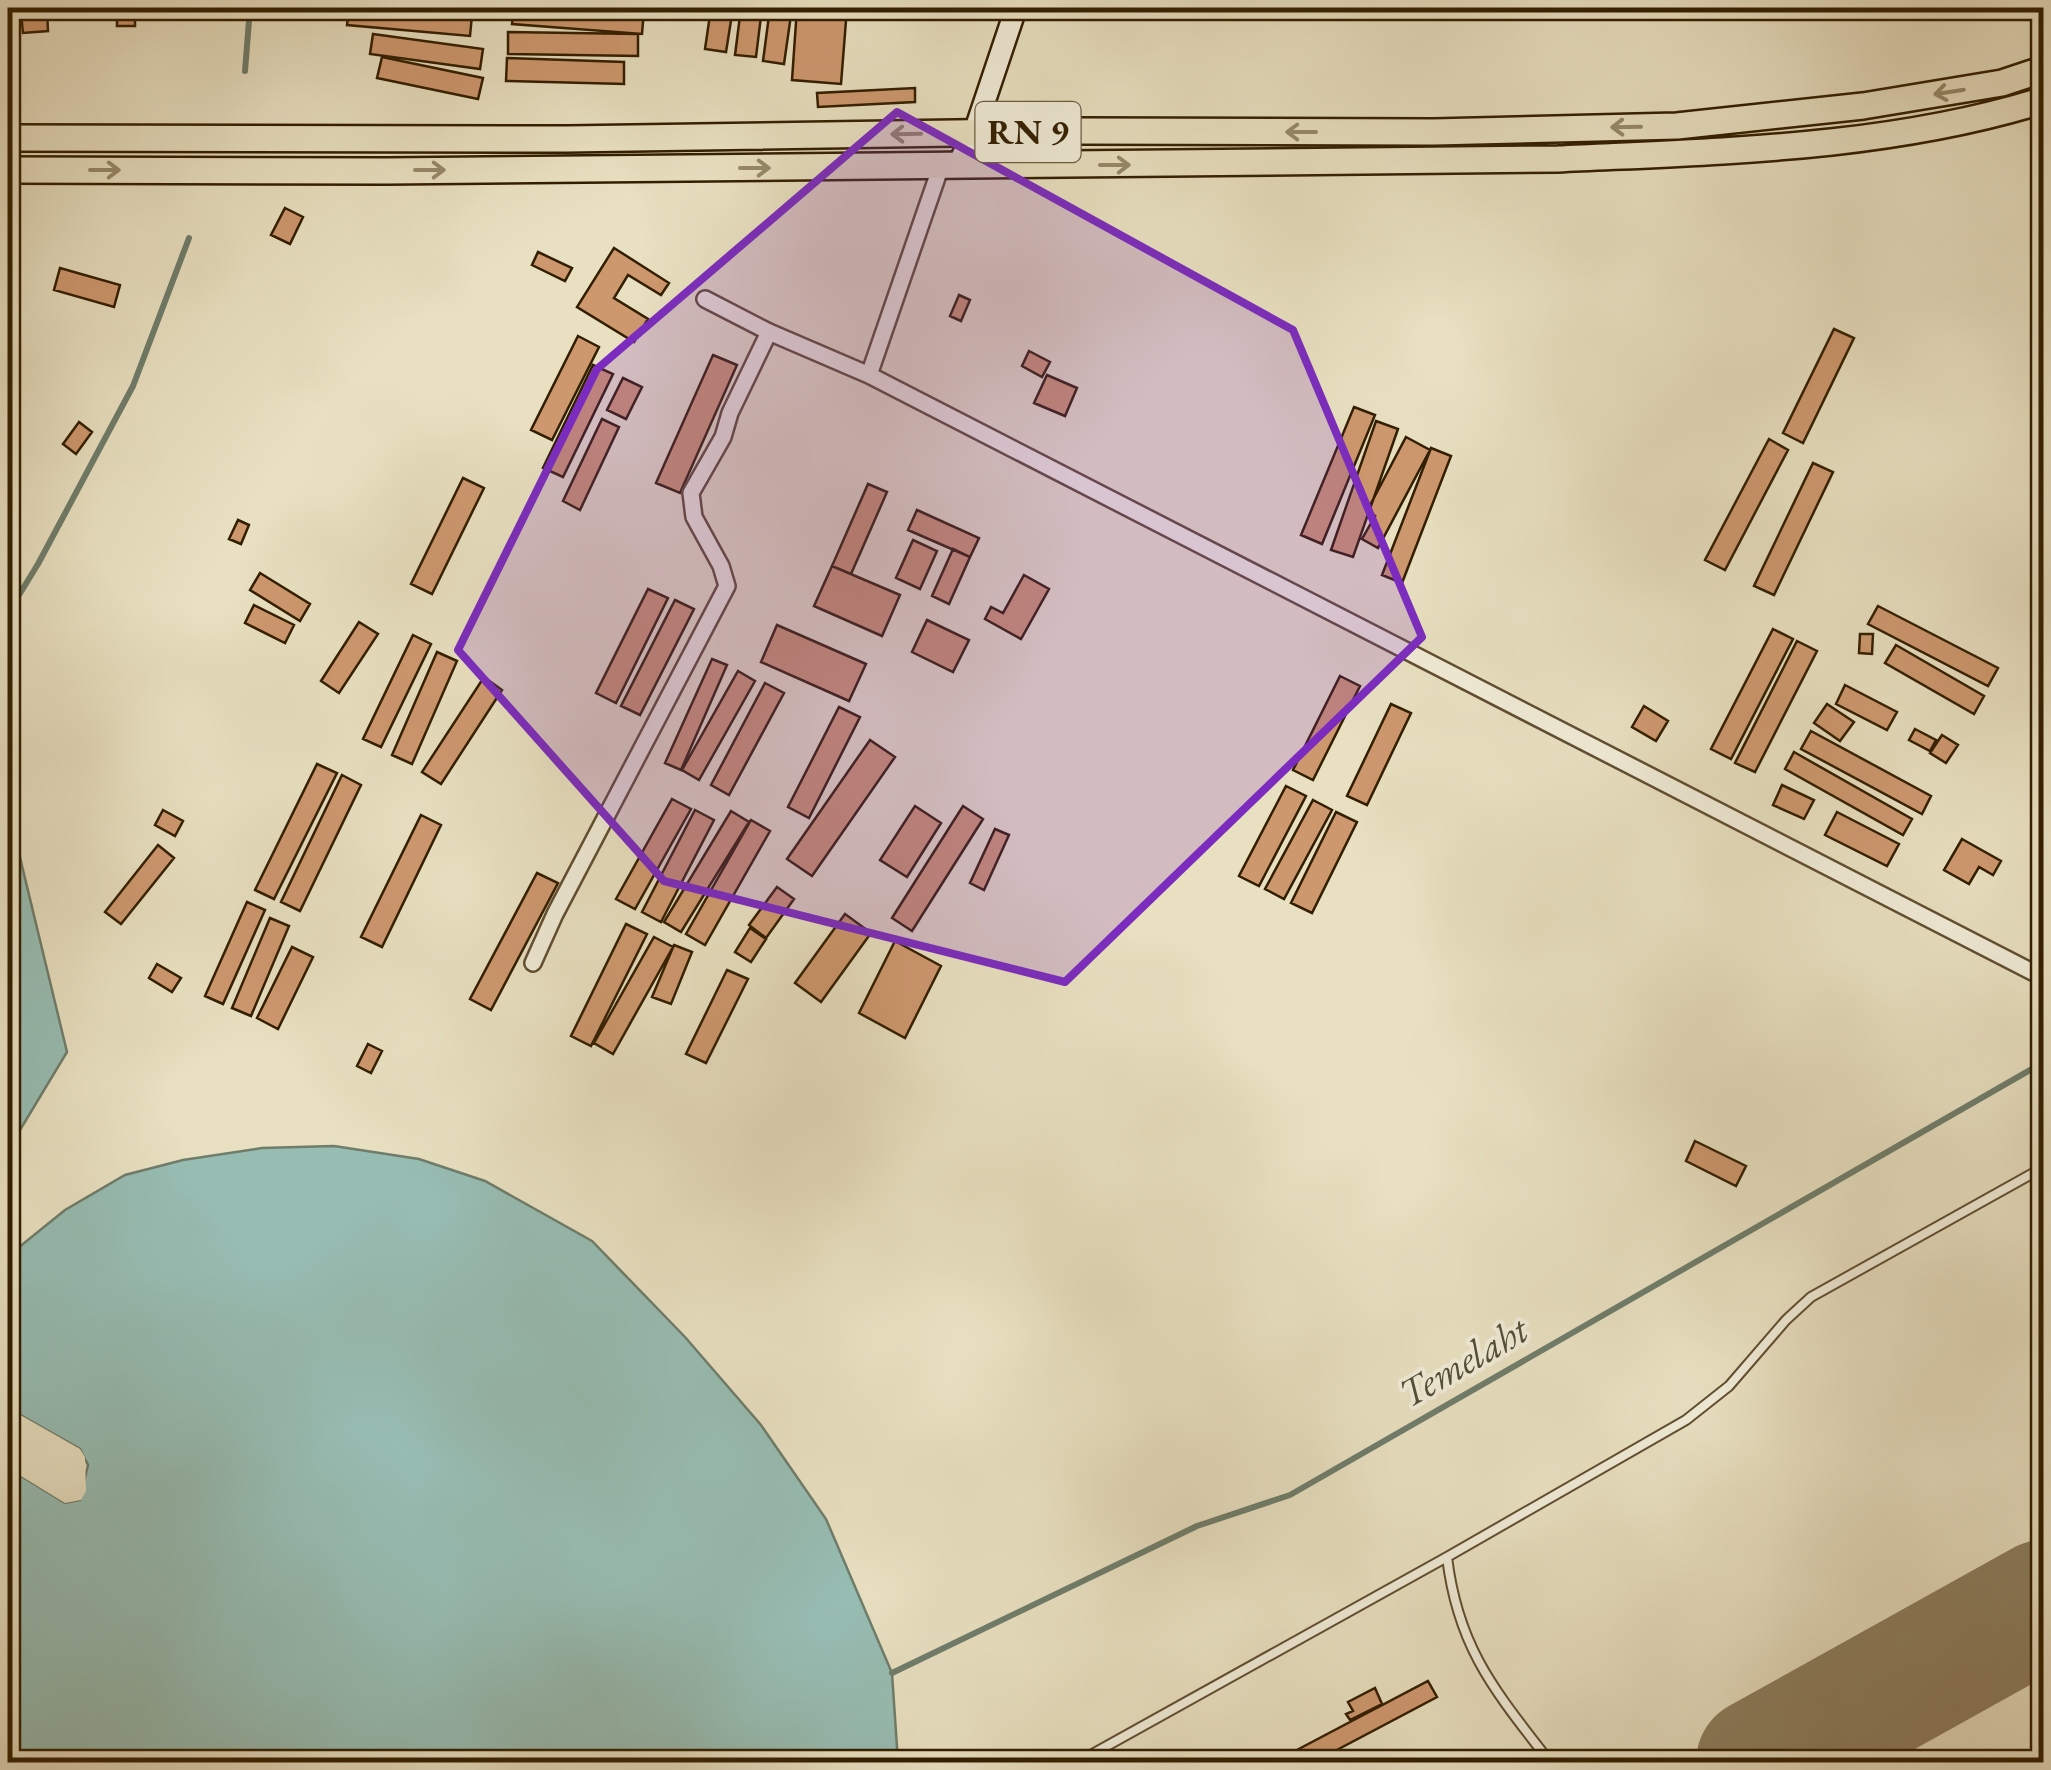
<svg xmlns="http://www.w3.org/2000/svg" width="2051" height="1770" viewBox="0 0 2051 1770" font-family="'EB Garamond',serif">
	<style>
		.water { fill: #97bdb3; stroke: #6f7d6b; stroke-width: 2.5 }
		.pier { fill: #e8e0c1 }
		.lines { fill: none; stroke-linecap: round; stroke-linejoin: round }
		.stream { stroke: #6f7d6b; stroke-width: 6 }
		.runway { stroke: #8d7f60; stroke-width: 128 }
		.building { fill: #ce986f; stroke: #321e00; stroke-width: 2.5 }
		.service-casing { stroke: #604e30; stroke-width: 12 }
		.minor-casing { stroke: #604e30; stroke-width: 20 }
		.secondary-casing { stroke: #321e00; stroke-width: 25 }
		.trunk-casing { stroke: #321e00; stroke-width: 30 }
		.service { stroke: #f0ebd7; stroke-width: 8 }
		.minor { stroke: #f0ebd7; stroke-width: 15 }
		.secondary { stroke: #f0ebd7; stroke-width: 20 }
		.trunk { stroke: #e8e0c1; stroke-width: 25 }
		.oneway { stroke: #96896a }
		.marked { fill: #7b2cbf; fill-opacity: 0.2; stroke: #7b2cbf; stroke-width: 8; stroke-linejoin: round }
		.labels { text-anchor: middle; stroke-width: 8; stroke-linejoin: round; paint-order: stroke }
		.shield { fill: #f0ebd7; stroke: #6b5c40; stroke-width: 2.5 }
		.shield-label { font-size: 35px; font-weight: bold; fill: #321e00 }
		.water-label { font-size: 40px; font-style: italic; fill: #504e36; stroke: #f0ebd7 }
	</style>
	<rect width="100%" height="100%" fill="#e8e0c1"/>
	<filter id="stains"><feTurbulence type="fractalNoise" baseFrequency=".002" numOctaves="4"/><feColorMatrix values="0 0 0 0 .2 0 0 0 0 .09 0 0 0 0 .02 0 0 0 .5 -.17"/></filter>
	<radialGradient id="worn" r=".72"><stop offset=".6" stop-color="#630" stop-opacity="0"/><stop offset="1" stop-color="#630" stop-opacity=".3"/></radialGradient>
	<path class="water" d="M8,825L16,841L67,1052L8,1150Z
		M334,1146L419,1159L485,1181L592,1241L685,1337L761,1425L826,1519L892,1673L898,1762H8V1468L65,1503L80,1500L88,1465L80,1449L8,1408V1256L65,1210L125,1175L183,1160L262,1148Z"/>
	<path class="pier" d="M8,1408L80,1449L85,1457L86,1491L81,1500L65,1503L8,1468V1463L66,1498L77,1496L81,1489L83,1466L76,1453L8,1413Z"/>
	<g class="lines">
		<path class="stream" d="M245,71L250,8
			M8,613L38,564L133,386L189,238
			M892,1673L1197,1526L1290,1495L2044,1062"/>
		<path class="runway" d="M1760,1762L2044,1604"/>
	</g>
	<path class="building" d="M349,8H392L472,15L470,36L347,25Z
		M514,8L644,10L642,34L512,24Z
		M711,8H733L726,52L705,49Z
		M741,8H762L756,57L735,55Z
		M770,8H792L784,64L763,61Z
		M797,8H847L841,84L792,80Z
		M47,11L48,31L23,33L21,13Z
		M117,12H135V26H117Z
		M508,32L638,34V56L508,54Z
		M373,34L483,49L480,69L370,54Z
		M382,57L483,78L478,99L377,78Z
		M507,58L624,62V84L506,81Z
		M915,88V102L818,107L817,93Z
		M285,208L303,217L290,244L271,235Z
		M614,248L669,283L661,295L628,275L614,298L648,319L634,342L577,307Z
		M538,252L572,268L565,281L532,265Z
		M60,268L120,285L114,307L54,290Z
		M959,295L970,300L961,321L950,316Z
		M1834,329L1854,338L1803,443L1783,433Z
		M578,336L599,347L552,440L531,430Z
		M1029,351L1050,362L1042,377L1022,366Z
		M713,355L737,365L680,493L656,483Z
		M593,365L613,374L563,477L543,468Z
		M1047,375L1077,388L1065,416L1034,403Z
		M623,378L642,387L626,419L607,410Z
		M1354,407L1375,415L1322,544L1301,535Z
		M602,419L619,427L580,510L563,501Z
		M1376,421L1398,429L1353,557L1331,550Z
		M79,422L92,432L76,454L63,444Z
		M1406,437L1430,450L1378,548L1362,539L1375,516L1367,511Z
		M1769,439L1788,450L1725,570L1705,560Z
		M1431,448L1451,456L1402,583L1382,575Z
		M1813,463L1833,472L1774,595L1754,586Z
		M463,478L484,488L432,594L411,584Z
		M868,484L887,492L851,574L832,566Z
		M917,510L979,538L970,557L908,530Z
		M238,520L249,525L241,544L229,539Z
		M913,540L937,551L920,589L896,578Z
		M953,549L970,557L949,604L932,596Z
		M832,566L900,595L882,636L814,606Z
		M260,573L310,604L300,621L250,590Z
		M1024,575L1049,589L1021,639L985,619L991,607L1003,613Z
		M648,589L668,598L616,703L596,693Z
		M675,600L694,609L640,715L621,706Z
		M254,605L294,625L285,643L245,623Z
		M1878,606L1998,668L1988,686L1868,624Z
		M927,620L969,640L953,672L912,652Z
		M359,622L378,634L339,693L321,681Z
		M777,625L866,664L849,701L761,662Z
		M1773,629L1793,639L1731,759L1711,749Z
		M1860,634H1873L1872,654L1859,653Z
		M413,635L431,644L381,747L363,739Z
		M1797,641L1817,651L1755,772L1735,763Z
		M1896,645L1984,696L1974,714L1885,663Z
		M437,652L457,661L412,764L392,755Z
		M712,659L727,665L681,770L665,763Z
		M738,671L755,681L699,780L682,770Z
		M1340,676L1360,686L1313,780L1293,770Z
		M484,677L502,690L441,784L422,772Z
		M765,683L784,693L729,795L711,785Z
		M1845,685L1897,712L1887,730L1836,704Z
		M1391,704L1411,713L1367,805L1347,796Z
		M1827,704L1854,722L1840,741L1814,723Z
		M1644,706L1668,721L1656,741L1632,727Z
		M839,707L860,717L809,818L788,807Z
		M1915,729L1936,740L1930,751L1909,740Z
		M1811,731L1931,796L1922,814L1801,749Z
		M1942,735L1958,745L1946,763L1930,753Z
		M870,740L895,757L812,876L787,859Z
		M1794,752L1912,819L1903,835L1785,769Z
		M317,764L337,773L274,899L255,890Z
		M342,775L361,785L300,911L281,902Z
		M1782,785L1814,800L1804,819L1773,805Z
		M1286,786L1306,796L1259,886L1239,876Z
		M672,799L691,809L635,909L616,899Z
		M1313,800L1332,810L1284,899L1265,889Z
		M915,806L941,823L907,877L880,860Z
		M963,806L983,819L912,931L892,918Z
		M163,810L183,821L175,836L155,825Z
		M695,810L714,820L661,922L642,912Z
		M731,811L749,822L681,932L664,922Z
		M1336,812L1357,822L1312,913L1291,903Z
		M1837,812L1899,844L1887,866L1825,835Z
		M421,815L441,825L382,947L361,937Z
		M751,820L770,831L705,945L686,934Z
		M995,829L1009,835L984,890L970,883Z
		M1962,839L2001,861L1993,875L1979,867L1969,884L1944,870Z
		M158,845L174,858L121,924L105,912Z
		M537,873L558,883L491,1010L470,999Z
		M777,887L794,899L766,938L749,925Z
		M247,902L265,910L223,1004L205,996Z
		M845,914L871,933L821,1002L795,983Z
		M270,918L289,926L251,1016L232,1008Z
		M626,924L647,934L591,1046L571,1036Z
		M750,928L766,939L751,962L735,952Z
		M654,937L673,947L613,1054L594,1043Z
		M895,941L941,966L905,1038L859,1013Z
		M674,945L692,952L671,1004L652,997Z
		M292,947L313,957L278,1029L257,1018Z
		M157,964L181,978L172,992L149,978Z
		M727,970L748,979L706,1063L686,1054Z
		M368,1044L382,1051L371,1073L357,1066Z
		M1695,1141L1746,1166L1736,1186L1686,1161Z
		M1428,1681L1437,1697L1318,1760L1319,1762H1274Z
		M1375,1688L1382,1704L1350,1720L1346,1714L1353,1711L1348,1702Z"/>
	<g class="lines">
		<defs>
			<path id="service" d="M1447,1557C1458,1649 1496,1692 1550,1762
				M1078,1762L1447,1557L1686,1420L1729,1386L1786,1320L1811,1297L2044,1167"/>
			<path id="minor" d="M705,299L769,332L869,375L2044,978
				M869,375L941,166
				M533,963L555,914L727,586L721,566L694,517L691,493L723,437L730,413L769,332"/>
			<path id="secondary" d="M957,166L974,133L1016,8"/>
			<path id="trunk" d="M8,138L567,139L1079,131L1434,132L1677,126L1863,106L2002,83L2044,69
				M8,170L387,171L1558,159C1720,151 1887,149 2044,100"/>
		</defs>
		<use href="#service" class="service-casing"/>
		<use href="#minor" class="minor-casing"/>
		<use href="#secondary" class="secondary-casing"/>
		<use href="#trunk" class="trunk-casing"/>
		<use href="#service" class="service"/>
		<use href="#minor" class="minor"/>
		<use href="#secondary" class="secondary"/>
		<use href="#trunk" class="trunk"/>
	</g>
	<defs><path id="oneway-shaft" d="M-6 0H5M1.5-3L5.5 0L1.5 3" fill="none" stroke-width="1.6" stroke-linecap="round" stroke-linejoin="round" transform="scale(2.5)"/></defs>
	<g class="oneway">
		<use href="#oneway-shaft" transform="translate(1949 92) rotate(171)"/>
		<use href="#oneway-shaft" transform="translate(1626 127) rotate(179)"/>
		<use href="#oneway-shaft" transform="translate(1301 132) rotate(-180)"/>
		<use href="#oneway-shaft" transform="translate(906 134) rotate(179)"/>
		<use href="#oneway-shaft" transform="translate(1115 165)"/>
		<use href="#oneway-shaft" transform="translate(755 168)"/>
		<use href="#oneway-shaft" transform="translate(105 170)"/>
		<use href="#oneway-shaft" transform="translate(430 170)"/>
	</g>
	<path class="marked" d="M897,112L1293,330L1422,637L1065,982L664,881L458,650L597,369Z"/>
	<g class="labels">
		<rect class="shield" x="975.5" y="102" width="105" height="60" rx="8"/>
		<g class="shield-label">
			<text x="1028" y="144">RN 9</text>
		</g>
		<g class="water-label">
			<text transform="translate(1463 1361) rotate(-30)" y="14">Temelaht</text>
		</g>
	</g>
	<rect width="2051" height="1770" fill="none" stroke="#e8e0c1" stroke-width="40"/>
	<rect x="10" y="10" width="2031" height="1750" fill="none" stroke="#321e00" stroke-width="5"/>
	<rect x="20" y="20" width="2011" height="1730" fill="none" stroke="#321e00" stroke-width="2.5"/>
	<rect width="100%" height="100%" filter="url(#stains)"/>
	<rect width="100%" height="100%" fill="url(#worn)"/>
</svg>
